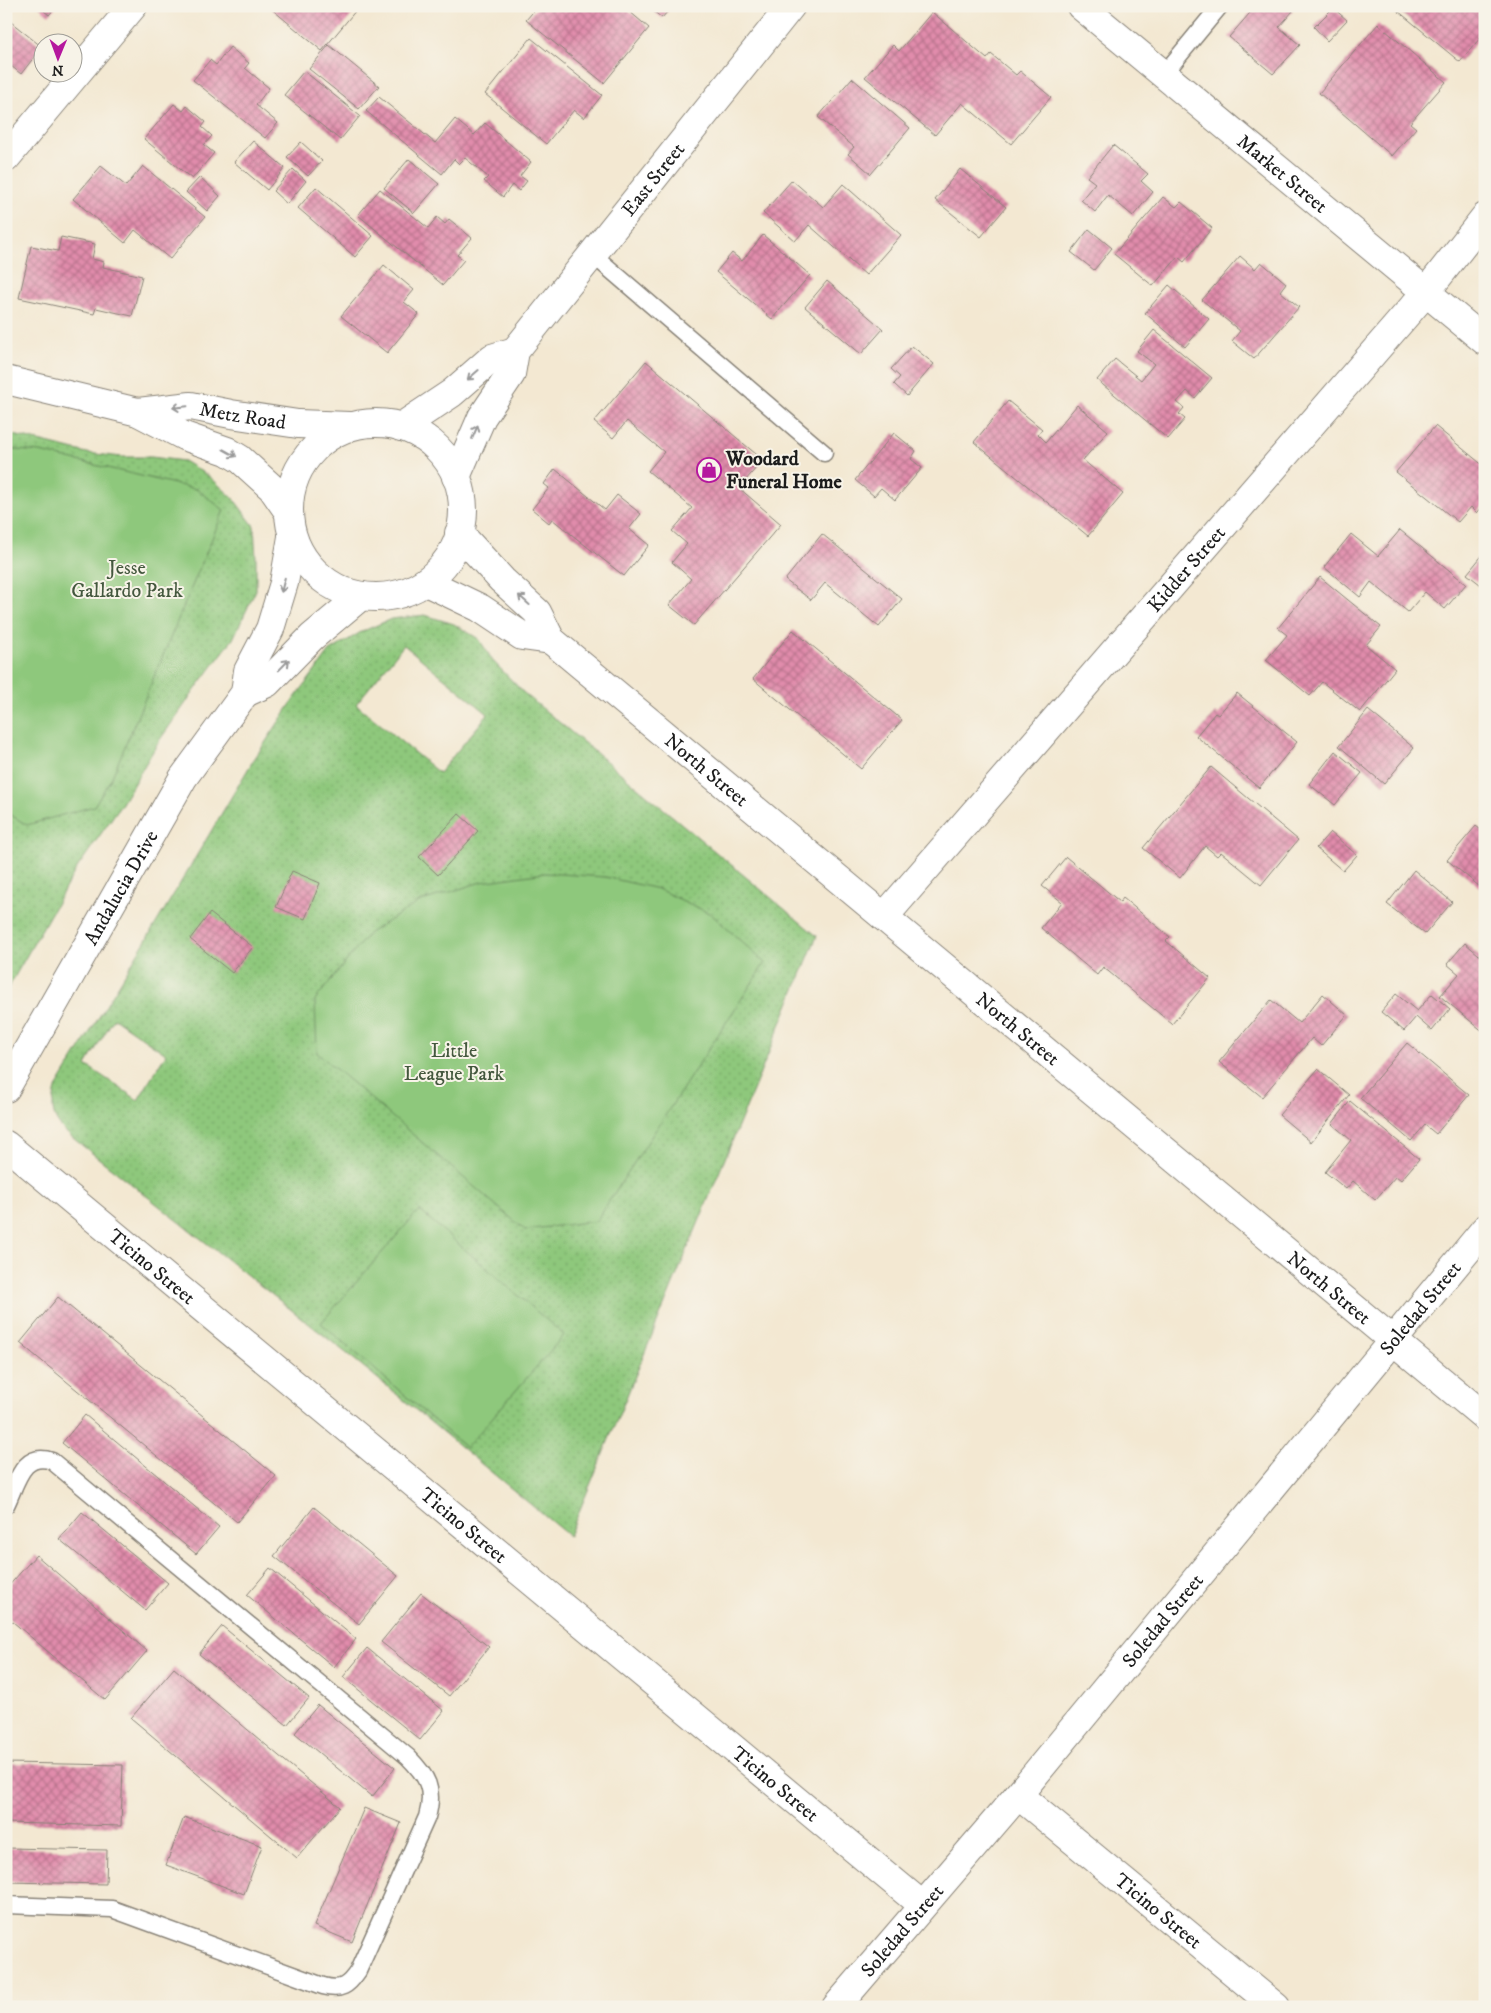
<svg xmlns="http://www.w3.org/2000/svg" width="1491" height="2013" viewBox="0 0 1491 2013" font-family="'IM FELL DW Pica',serif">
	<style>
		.grass { fill: url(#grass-dots); stroke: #55724c; fill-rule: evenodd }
		.pitch { fill: #8ec87c; stroke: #55724c }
		.building { fill: url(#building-cross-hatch) }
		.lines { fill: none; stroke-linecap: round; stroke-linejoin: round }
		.service-casing { stroke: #888277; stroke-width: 19 }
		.minor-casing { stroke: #888277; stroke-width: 30 }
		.tertiary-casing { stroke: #888277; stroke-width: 30 }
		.secondary-casing { stroke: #888277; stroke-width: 30 }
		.service { stroke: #fff; stroke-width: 16 }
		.minor { stroke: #fff; stroke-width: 28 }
		.tertiary { stroke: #fff; stroke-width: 28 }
		.secondary { stroke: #fff; stroke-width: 28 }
		.oneway { stroke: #999 }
		.labels { text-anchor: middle; stroke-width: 4; stroke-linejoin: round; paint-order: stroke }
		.street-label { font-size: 20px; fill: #1c1c1c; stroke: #f7f3e8 }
		.poi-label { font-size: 20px; font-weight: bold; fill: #1c1c1c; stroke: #f7f3e8; text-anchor: start }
		.park-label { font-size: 20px; fill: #44583e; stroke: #f7f3e8 }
	</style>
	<defs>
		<pattern id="grass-dots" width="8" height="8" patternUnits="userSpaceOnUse" patternTransform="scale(1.25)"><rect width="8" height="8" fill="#8ec87c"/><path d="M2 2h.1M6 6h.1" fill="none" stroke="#7aab6b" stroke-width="1.8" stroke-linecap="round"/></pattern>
		<pattern id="building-cross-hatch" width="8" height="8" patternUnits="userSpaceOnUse" patternTransform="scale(1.25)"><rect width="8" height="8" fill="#e18cac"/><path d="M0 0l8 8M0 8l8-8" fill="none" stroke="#b6728b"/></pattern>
	</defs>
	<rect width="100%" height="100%" fill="#f7f3e8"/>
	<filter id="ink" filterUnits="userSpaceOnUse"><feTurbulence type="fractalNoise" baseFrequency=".02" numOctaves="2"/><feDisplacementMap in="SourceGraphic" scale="10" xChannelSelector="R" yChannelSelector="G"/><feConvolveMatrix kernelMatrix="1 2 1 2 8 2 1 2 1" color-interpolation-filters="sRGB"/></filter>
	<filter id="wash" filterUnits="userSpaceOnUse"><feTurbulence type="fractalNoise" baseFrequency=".0096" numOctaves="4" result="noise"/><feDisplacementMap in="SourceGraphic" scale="20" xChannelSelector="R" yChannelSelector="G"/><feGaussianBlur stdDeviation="1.12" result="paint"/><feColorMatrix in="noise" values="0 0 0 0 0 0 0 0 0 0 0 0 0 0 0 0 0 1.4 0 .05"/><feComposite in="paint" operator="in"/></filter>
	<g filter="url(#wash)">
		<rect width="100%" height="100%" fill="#f3e8d2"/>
		<path class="grass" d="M6,433L87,453L122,457H151L184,461L210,477L233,498L254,526L256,558V590L233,639L200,683L159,741L121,805L75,871L6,992Z
			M425,615L454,624L479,639L493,661L524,693L817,936L569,1536L355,1360L69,1135C51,1119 50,1108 57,1086L166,907L251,764L294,699L330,651L361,632L391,619ZM404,645L488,714L439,773L356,704ZM114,1018L166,1054L138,1100L86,1065Z"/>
		<path class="pitch" d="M6,449L40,452L196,489L224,510L112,777L94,806L27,825L6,812Z
			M545,873L605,877L658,889L711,914L765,963L596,1221L525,1230L317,1053L315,1000L369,933L419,902L481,882Z
			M419,1210L564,1335L466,1448L321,1323Z"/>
		<g id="blocks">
			<path class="building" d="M38,6H57L49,15Z
				M268,6H354L357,9L322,51Z
				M538,6H623L649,28L604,83L526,20Z
				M647,6H672L662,18Z
				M1256,6H1288L1293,11L1279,27L1300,45L1273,74L1229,37Z
				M1392,6H1485V32L1460,62Z
				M1333,8L1347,20L1327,41L1314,27Z
				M932,12L987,59L991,54L1016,75L1020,71L1051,97L1011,144L962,103L935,135L865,77L893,45L899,51Z
				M6,18L42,47L21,74L6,62Z
				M1378,24L1446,82L1410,123L1416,128L1392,156L1319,93Z
				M531,38L602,95L584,118L574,110L546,144L485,94Z
				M329,45L379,86L359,109L309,69Z
				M230,47L249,63L245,68L269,88L256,105L278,123L265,138L193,80L210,60L216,65Z
				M304,71L360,116L340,140L284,95Z
				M852,78L910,128L871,174L848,154L854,147L818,117Z
				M379,97L435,143L455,119L474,135L485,123L531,162L520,176L527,181L519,191L512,185L503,197L484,181L488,177L465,158L459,164L454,159L442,174L366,111Z
				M174,104L183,111L187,106L206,122L202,127L212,136L204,145L214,153L192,179L144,139Z
				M253,141L285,168L267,190L234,162Z
				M301,142L322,161L308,176L287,157Z
				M1113,145L1148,174L1141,181L1153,192L1133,216L1108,195L1095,212L1081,200L1095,183L1087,177Z
				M409,159L439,184L414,213L384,188Z
				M101,166L126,186L143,166L205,217L170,259L135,230L125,243L73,199Z
				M293,169L306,181L287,204L273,191Z
				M960,169L1006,207L981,237L935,200Z
				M200,177L220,196L207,211L186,192Z
				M792,180L823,207L843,184L901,235L866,275L809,225L795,241L763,213Z
				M316,187L373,236L355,257L298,208Z
				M380,189L428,228L437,217L445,224L449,219L472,238L457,255L464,260L443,285L358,215Z
				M1163,197L1176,207L1181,202L1212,228L1184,262L1178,257L1153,286L1114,254Z
				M1089,229L1112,248L1094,270L1071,252Z
				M763,235L810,275L772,319L716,272L732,253L742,261Z
				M61,237L95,244L92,259L104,262L103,267L142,276L132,316L96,308L94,314L19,298L31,246L58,251Z
				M1240,256L1255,269L1261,262L1286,283L1280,291L1299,307L1254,359L1232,341L1240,331L1202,300Z
				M384,265L414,290L404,302L419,314L387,353L341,316Z
				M827,281L883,329L861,354L805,307Z
				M1169,285L1209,319L1185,347L1145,313Z
				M1154,330L1212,378L1195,398L1187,391L1177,402L1184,408L1179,414L1185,419L1168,439L1097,380L1115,359L1141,380L1154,364L1137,351Z
				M912,346L934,364L907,396L894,384L900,377L891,369Z
				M646,361L763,460L739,488L781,524L694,625L669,605L691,579L672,562L687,544L672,531L692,508L648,471L664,452L627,421L613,438L594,422Z
				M1008,401L1042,429L1038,434L1046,442L1077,405L1108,431L1083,460L1123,494L1088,536L974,442Z
				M1435,426L1485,467V504L1477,513L1471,507L1458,522L1396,472Z
				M894,433L916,451L911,459L922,468L895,500L881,488L874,496L855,480Z
				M555,469L605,510L617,495L641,514L629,529L649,545L624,576L552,519L549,523L532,509L549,488L544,484Z
				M1400,530L1466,584L1445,609L1425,592L1408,612L1371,582L1360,597L1324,567L1351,534L1378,556Z
				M822,534L902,599L879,627L825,583L811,600L785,580Z
				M1485,552V588L1467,574Z
				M1320,577L1381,627L1366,645L1395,669L1360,712L1322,682L1310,696L1266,660L1287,635L1278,628Z
				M793,630L902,720L861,769L753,679Z
				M1237,693L1297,742L1259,788L1196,736L1215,713L1218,715Z
				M1368,710L1414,748L1384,784L1339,746Z
				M1335,751L1362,773L1335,805L1309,784Z
				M1211,767L1298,840L1261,885L1221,852L1217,856L1205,846L1180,878L1143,848Z
				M459,814L478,831L438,875L419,857Z
				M1476,826L1485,833V891L1447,860Z
				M1330,832L1357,855L1343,871L1316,848Z
				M1066,857L1120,902L1123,898L1170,937L1166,941L1210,978L1172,1024L1103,967L1097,975L1041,928L1062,902L1042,886Z
				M1414,870L1452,902L1425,934L1387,904Z
				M292,871L320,883L305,919L276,907Z
				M210,913L253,947L232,973L190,939Z
				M1465,943L1485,960V1033L1440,996L1459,974L1447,964Z
				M1323,994L1347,1015L1321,1046L1312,1038L1262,1097L1219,1062L1271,1000L1299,1023Z
				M1396,994L1417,1011L1432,994L1450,1009L1432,1031L1416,1017L1404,1031L1381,1012Z
				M1407,1043L1469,1095L1436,1134L1425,1125L1411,1141L1360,1098Z
				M1318,1069L1349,1095L1311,1142L1279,1115Z
				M1350,1101L1419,1159L1401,1180L1396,1176L1375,1200L1353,1181L1346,1189L1325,1172L1351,1140L1332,1124Z
				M58,1297L276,1476L237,1522L20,1343Z
				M85,1415L219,1527L196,1554L62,1443Z
				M314,1507L398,1576L359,1624L274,1556Z
				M82,1512L168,1583L145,1610L59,1539Z
				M36,1555L147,1651L105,1700L6,1616V1589Z
				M270,1568L356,1639L334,1667L247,1595Z
				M421,1593L489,1647L449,1696L381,1642Z
				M222,1626L309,1698L287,1725L199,1654Z
				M367,1648L444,1711L420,1740L343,1677Z
				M174,1668L340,1807L297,1858L131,1718Z
				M318,1705L395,1768L372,1797L295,1733Z
				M6,1763L123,1765L121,1826L6,1823Z
				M364,1808L401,1823L352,1942L314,1926Z
				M184,1817L262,1846L244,1894L166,1865Z
				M6,1848L107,1850L106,1884L6,1882Z"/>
		</g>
	</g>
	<g filter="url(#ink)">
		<use href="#blocks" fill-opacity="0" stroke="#888277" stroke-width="1"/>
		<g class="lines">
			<defs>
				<path id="service" d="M1164,74L1220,6
					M592,254L824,453
					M6,1505C17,1483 22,1451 52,1461L408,1757C427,1776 435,1789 427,1817L358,1971C348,1986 341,1991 323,1986L112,1909L6,1905"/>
				<g id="minor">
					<path id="s1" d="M1081,6L1485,341"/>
					<path d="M245,693L267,683L312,637L361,596"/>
					<path id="s2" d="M884,917L1426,292L1485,217"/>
					<path id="s3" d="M6,1088L183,778L245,693L248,671L270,629L284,583L292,537"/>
					<path id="s4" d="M6,1145L922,1905"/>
					<path id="s5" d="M1018,1795L1276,2007"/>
					<path id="s6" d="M836,2007L1018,1795L1485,1229"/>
				</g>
				<g id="tertiary">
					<path d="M6,158L133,6"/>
					<path id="s7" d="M459,533L502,580L537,612L551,640L1485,1417"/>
					<path d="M426,582L480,608L522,636L551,640"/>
				</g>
				<g id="secondary">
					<path d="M6,380L138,412L184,436L227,451L240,459L272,488L288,511"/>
					<path id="s8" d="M138,412L191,406L231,414L298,424L349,426"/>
					<circle cx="376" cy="510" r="87"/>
					<path d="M401,427L452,393L492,358L515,351"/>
					<path id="s9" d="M456,477L482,417L511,374L515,351L791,6"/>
				</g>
			</defs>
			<use href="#service" class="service-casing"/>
			<use href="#minor" class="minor-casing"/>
			<use href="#tertiary" class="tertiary-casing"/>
			<use href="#secondary" class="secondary-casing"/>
			<use href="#service" class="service"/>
			<use href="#minor" class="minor"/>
			<use href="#tertiary" class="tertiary"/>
			<use href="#secondary" class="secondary"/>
		</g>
		<defs><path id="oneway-shaft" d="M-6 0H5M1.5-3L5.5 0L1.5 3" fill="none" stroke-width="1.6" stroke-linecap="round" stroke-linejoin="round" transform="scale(1.25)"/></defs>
		<g class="oneway">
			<use href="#oneway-shaft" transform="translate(473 375) rotate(139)"/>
			<use href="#oneway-shaft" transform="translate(180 407) rotate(174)"/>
			<use href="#oneway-shaft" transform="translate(475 432) rotate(-67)"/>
			<use href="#oneway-shaft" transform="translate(230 453) rotate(29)"/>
			<use href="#oneway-shaft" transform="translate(283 585) rotate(104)"/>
			<use href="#oneway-shaft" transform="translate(524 600) rotate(-138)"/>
			<use href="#oneway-shaft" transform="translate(284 665) rotate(-46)"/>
		</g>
	</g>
	<defs>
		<symbol id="shop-ring" viewBox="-11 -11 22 22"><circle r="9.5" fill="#f7f3e8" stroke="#b5179e" stroke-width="1.5"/><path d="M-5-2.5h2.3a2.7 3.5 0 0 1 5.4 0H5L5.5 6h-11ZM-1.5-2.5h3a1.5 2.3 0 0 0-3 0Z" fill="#b5179e"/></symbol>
	</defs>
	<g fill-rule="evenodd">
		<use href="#shop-ring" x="695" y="456" width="28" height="28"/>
	</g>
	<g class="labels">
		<g class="street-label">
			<text dy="7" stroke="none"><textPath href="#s1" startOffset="262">Market Street</textPath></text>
			<text dy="7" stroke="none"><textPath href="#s9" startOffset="361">East Street</textPath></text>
			<text dy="7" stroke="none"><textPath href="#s8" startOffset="106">Metz Road</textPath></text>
			<text dy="7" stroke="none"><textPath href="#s2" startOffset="461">Kidder Street</textPath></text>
			<text dy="7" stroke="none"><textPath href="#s7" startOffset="345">North Street</textPath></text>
			<text dy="7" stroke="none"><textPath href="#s3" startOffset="231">Andalucia Drive</textPath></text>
			<text dy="7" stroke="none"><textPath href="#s7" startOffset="750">North Street</textPath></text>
			<text dy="7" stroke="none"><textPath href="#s4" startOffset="190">Ticino Street</textPath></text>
			<text dy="7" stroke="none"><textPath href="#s7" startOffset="1155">North Street</textPath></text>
			<text dy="7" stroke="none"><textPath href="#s6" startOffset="911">Soledad Street</textPath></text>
			<text dy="7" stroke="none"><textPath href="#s4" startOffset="595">Ticino Street</textPath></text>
			<text dy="7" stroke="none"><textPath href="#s6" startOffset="506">Soledad Street</textPath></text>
			<text dy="7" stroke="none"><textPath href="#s4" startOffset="1000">Ticino Street</textPath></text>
			<text dy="7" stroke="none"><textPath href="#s5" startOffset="182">Ticino Street</textPath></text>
			<text dy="7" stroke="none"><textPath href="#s6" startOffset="101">Soledad Street</textPath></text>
		</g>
		<g class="poi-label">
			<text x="726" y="465">Woodard<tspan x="726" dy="23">Funeral Home</tspan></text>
		</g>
		<g class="park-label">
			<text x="127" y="574">Jesse<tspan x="127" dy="23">Gallardo Park</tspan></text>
			<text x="454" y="1057">Little<tspan x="454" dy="23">League Park</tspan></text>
		</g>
	</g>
	<rect width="1491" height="2013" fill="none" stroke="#f7f3e8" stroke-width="25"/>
	<g transform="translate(58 58) rotate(181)"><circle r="24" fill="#f7f3e8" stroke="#9f9d96"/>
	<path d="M0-4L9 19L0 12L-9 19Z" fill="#b5179e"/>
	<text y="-8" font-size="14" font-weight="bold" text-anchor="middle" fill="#1c1c1c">N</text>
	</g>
</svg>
